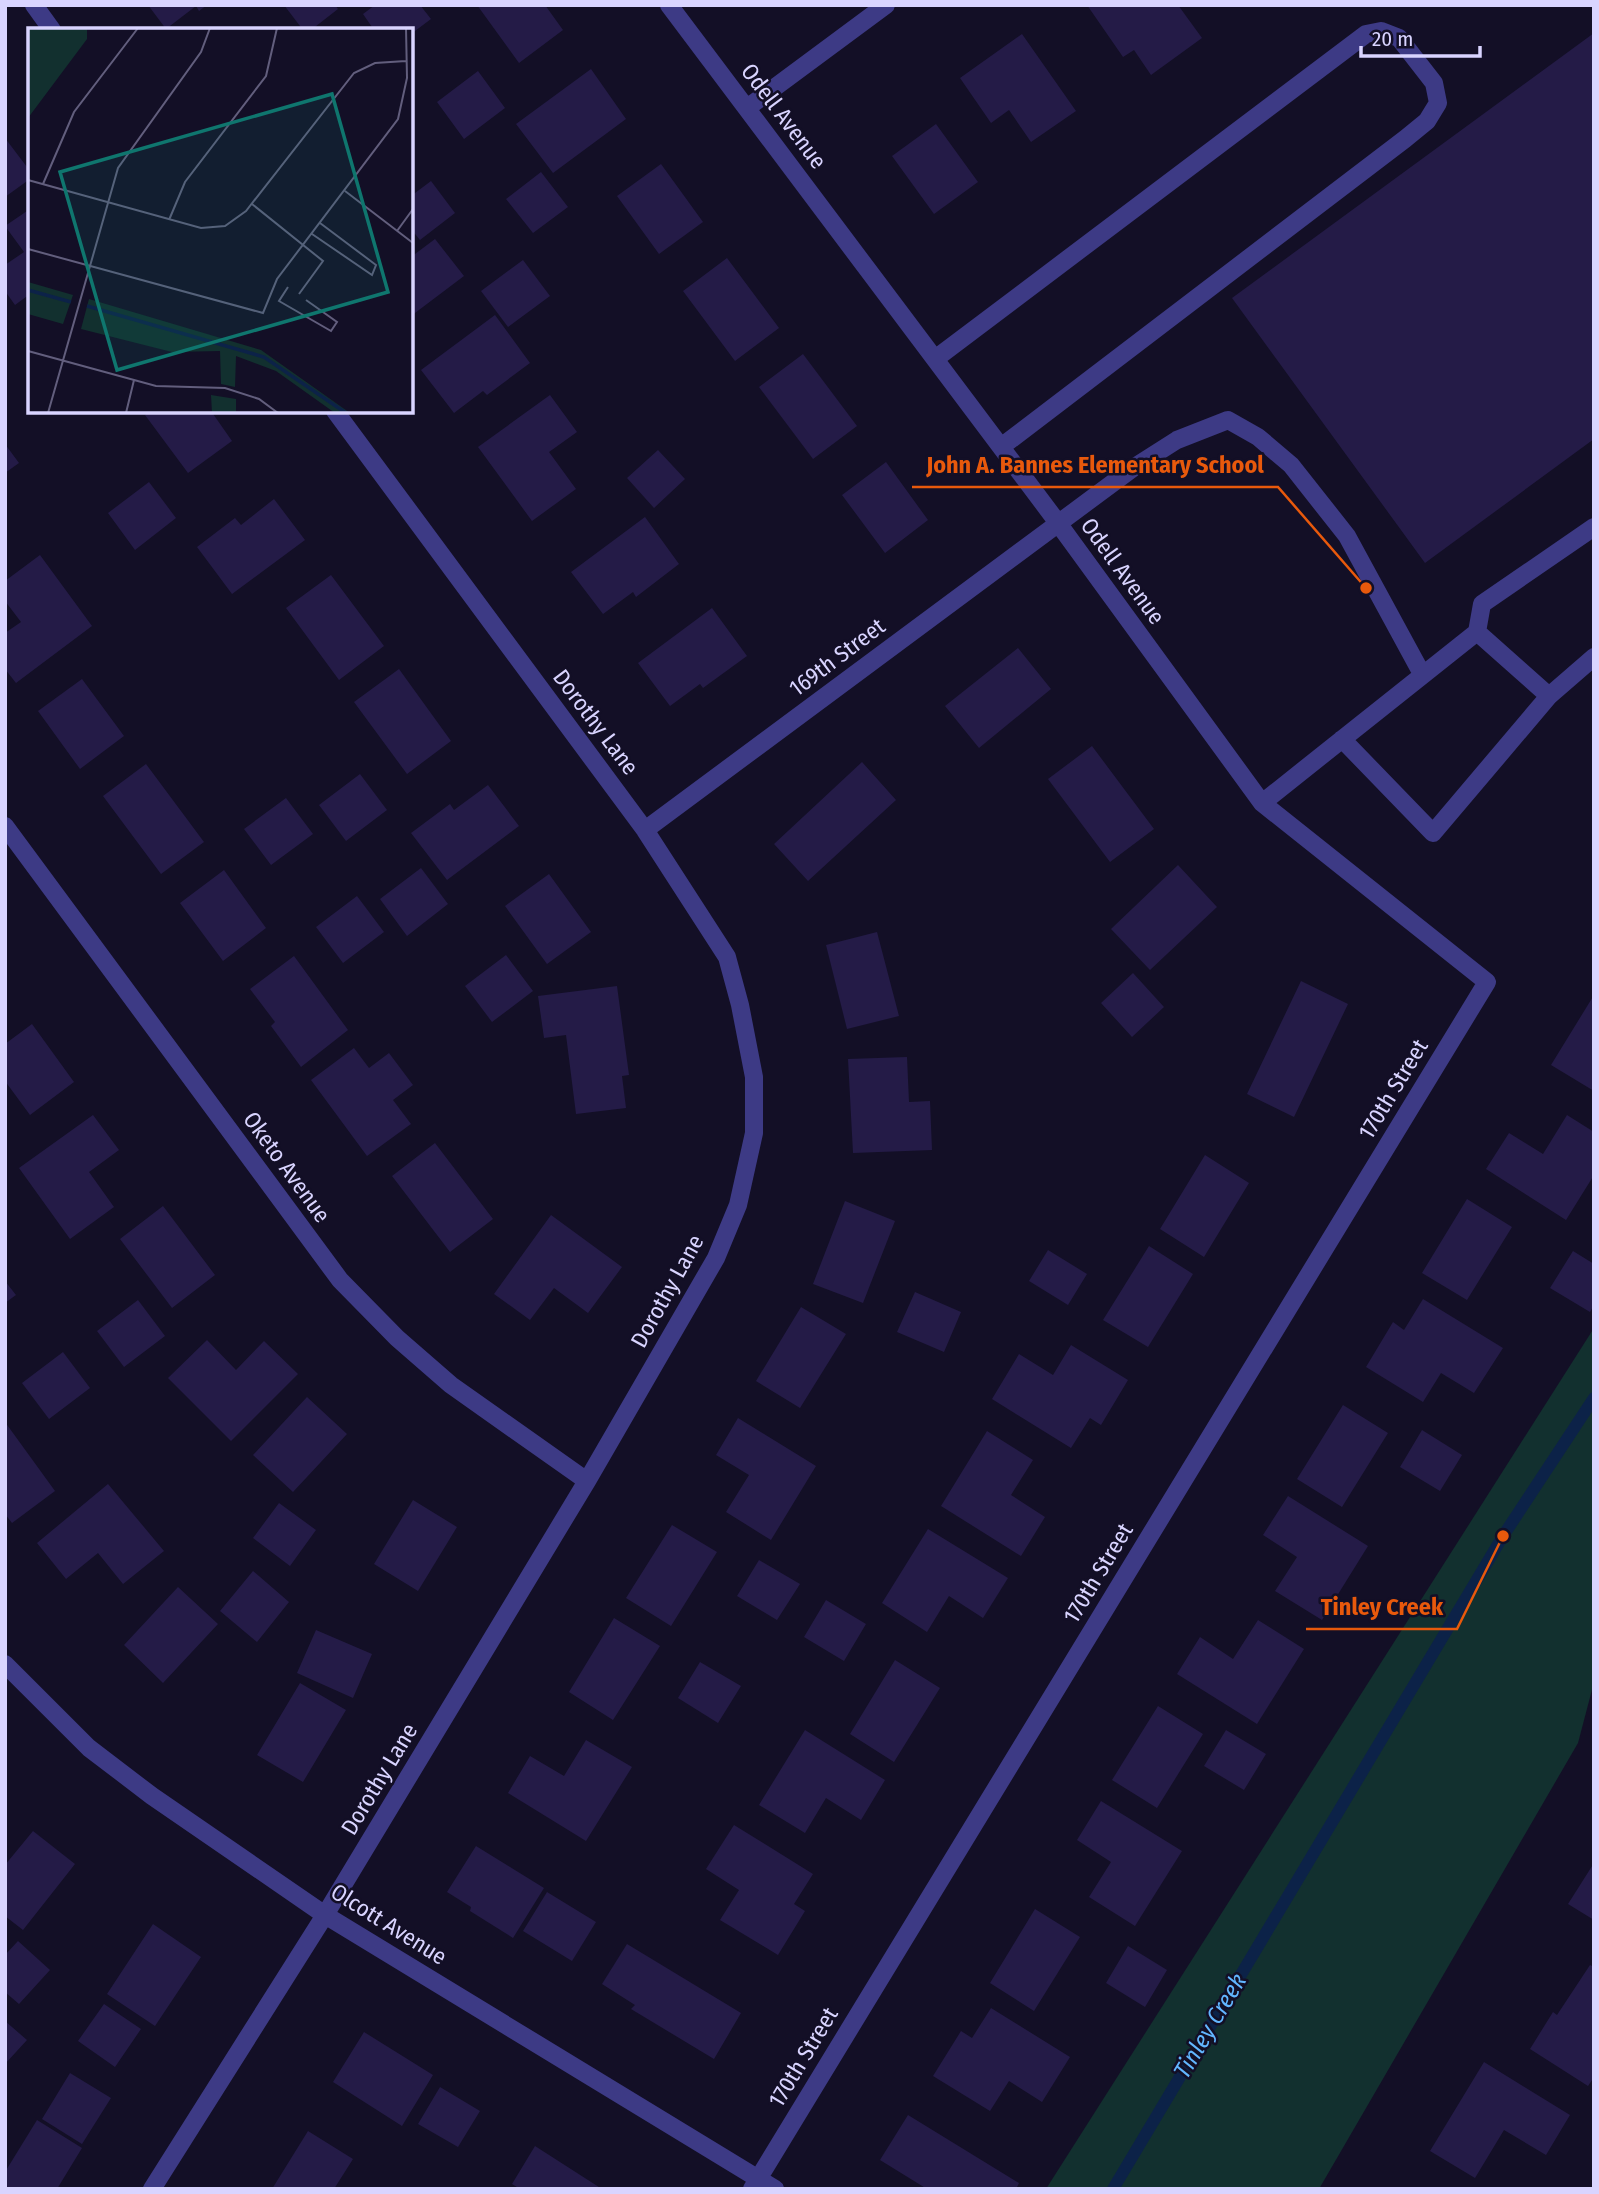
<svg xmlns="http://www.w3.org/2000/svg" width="1599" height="2194" viewBox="0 0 1599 2194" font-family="'Fira Sans Condensed',sans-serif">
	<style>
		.green { fill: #12302f }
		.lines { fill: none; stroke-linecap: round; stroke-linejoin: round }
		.stream { stroke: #0c2248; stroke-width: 12 }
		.building { fill: #241b47 }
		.minor { stroke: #3d3a85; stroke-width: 18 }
		.labels { text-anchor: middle; stroke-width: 5; stroke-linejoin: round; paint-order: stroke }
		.street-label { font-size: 23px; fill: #d9d4ff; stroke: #130f26 }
		.water-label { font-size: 24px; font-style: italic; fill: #62b6ff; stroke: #130f26 }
		.inset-river { fill: none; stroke: #0c2248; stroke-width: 3.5 }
		.inset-road { fill: none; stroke: #625e7d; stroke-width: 2 }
		.view { fill: #0f766e; fill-opacity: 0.15; stroke: #0f766e; stroke-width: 3.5 }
		.inset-edge { fill: none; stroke: #d9d4ff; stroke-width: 3.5 }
		.leader { fill: none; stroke: #e8590c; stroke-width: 2.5 }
		.callout-dot { fill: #e8590c; stroke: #130f26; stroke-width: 2.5 }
		.callout-label { font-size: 24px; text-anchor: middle; font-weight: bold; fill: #e8590c; stroke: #130f26; stroke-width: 5; stroke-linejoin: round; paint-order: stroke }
	</style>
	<rect width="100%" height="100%" fill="#130f26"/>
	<path class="green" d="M1594,1328V1682L1578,1743L1319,2189H1046Z"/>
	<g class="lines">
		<path class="stream" d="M1113,2189L1503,1536L1594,1398"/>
	</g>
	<path class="building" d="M148,5H207L199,11L196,6L166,29Z
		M284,5H335L338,9L311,30H303Z
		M375,5H420L431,19L411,34V30H374L363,14Z
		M477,5H545L563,30L519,63Z
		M1087,5H1178L1202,38L1151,75L1134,50L1123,57Z
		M1594,33V439L1425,563L1232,298Z
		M1022,34L1076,111L1031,142L1009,110L991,123L960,78Z
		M591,69L626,119L553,173L516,124Z
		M478,71L505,108L464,139L437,102Z
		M936,124L978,182L934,214L892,156Z
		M5,138L30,171V179L5,197Z
		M661,164L703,222L659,254L617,196Z
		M541,172L568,207L533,233L506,199Z
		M431,181L455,213L420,240L411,229V196Z
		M30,209V294L15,305L5,291V265L24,252L5,226Z
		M435,239L464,276L411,316V257Z
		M727,258L779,328L735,361L683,291Z
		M523,260L550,296L508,327L481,291Z
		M495,315L530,363L487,395L483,391L454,413L421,370Z
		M803,354L857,426L813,459L759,387Z
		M550,395L577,432L549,452L576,489L532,521L478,447Z
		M151,411H211L232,441L188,473L145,415Z
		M5,444L19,463L5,473Z
		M658,450L685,479L654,508L627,478Z
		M886,462L928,520L885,553L842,495Z
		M149,482L176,518L135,550L108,513Z
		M274,499L305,540L232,594L197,547L235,518L241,525Z
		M645,517L679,564L636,597L633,592L603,614L571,572Z
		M40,555L92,626L16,683L5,669V633L21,622L5,601V581Z
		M331,575L384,646L339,680L286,608Z
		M712,608L747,656L703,688L700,684L670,706L638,663Z
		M1018,648L1051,689L979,748L945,706Z
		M399,669L451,741L407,774L354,702Z
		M82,679L124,736L80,769L38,711Z
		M1092,746L1154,829L1110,862L1048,779Z
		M862,762L896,800L808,881L774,844Z
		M146,764L204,842L161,874L103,796Z
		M360,774L387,810L346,841L319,805Z
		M488,785L519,826L447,880L411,833L450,804L454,810Z
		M286,798L313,834L271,865L244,829Z
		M1178,865L1217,907L1150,970L1111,929Z
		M421,868L448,904L407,936L380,899Z
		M224,870L266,928L223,961L180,903Z
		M549,874L591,932L547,964L505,906Z
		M357,896L384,932L343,963L316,927Z
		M877,932L899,1016L847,1029L826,945Z
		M506,955L533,991L492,1022L465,986Z
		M294,956L348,1030L301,1067L271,1026L275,1022L250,989Z
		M1133,973L1164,1007L1132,1037L1101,1003Z
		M1301,981L1348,1004L1294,1117L1247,1094Z
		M617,986L629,1075L622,1076L626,1108L576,1114L566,1035L544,1038L538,996Z
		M1594,995V1091L1551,1065Z
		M32,1024L74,1082L30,1115L5,1081V1044Z
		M354,1048L369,1068L389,1053L413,1085L393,1100L411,1124L367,1156L311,1080Z
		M907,1057L909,1102L930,1101L932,1150L853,1153L848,1059Z
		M93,1115L119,1150L89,1172L114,1207L70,1239L19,1168Z
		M1567,1115L1594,1132V1175L1566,1220L1486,1169L1509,1133L1543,1154Z
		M435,1143L493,1219L450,1252L392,1176Z
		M1205,1155L1249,1183L1204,1257L1160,1229Z
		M1467,1199L1512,1227L1467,1300L1422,1273Z
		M845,1201L895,1221L863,1303L813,1284Z
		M163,1206L215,1275L172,1308L120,1239Z
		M551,1215L622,1267L588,1313L554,1288L530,1320L494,1294Z
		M1149,1246L1193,1274L1148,1347L1103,1320Z
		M1048,1250L1087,1274L1068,1305L1029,1281Z
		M1573,1251L1594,1264V1305L1590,1312L1550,1288Z
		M5,1281L16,1295L5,1303Z
		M915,1292L961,1312L944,1352L897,1332Z
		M1423,1299L1503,1348L1474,1393L1441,1373L1423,1402L1366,1367L1393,1322L1404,1330Z
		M138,1300L165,1336L124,1367L97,1331Z
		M801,1307L846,1334L800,1408L756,1381Z
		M207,1340L236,1370L264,1341L298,1374L231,1441L168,1378Z
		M1071,1345L1128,1380L1101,1425L1090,1418L1071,1448L992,1399L1019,1354L1053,1375Z
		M63,1352L90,1388L49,1419L22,1383Z
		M307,1397L347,1434L293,1492L253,1455Z
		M1343,1405L1388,1433L1342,1507L1297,1479Z
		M738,1418L816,1466L771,1540L726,1512L749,1475L716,1455Z
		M5,1422L55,1491L12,1523L5,1514Z
		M1422,1430L1462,1455L1440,1491L1400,1467Z
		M987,1431L1033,1460L1011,1495L1045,1517L1021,1556L941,1506Z
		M108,1484L164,1551L123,1584L98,1553L66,1579L37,1543Z
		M1288,1496L1368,1546L1322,1620L1275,1591L1297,1557L1263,1535Z
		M413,1500L457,1527L418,1591L374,1564Z
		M279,1503L316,1530L290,1566L253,1538Z
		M672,1525L717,1552L671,1626L626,1598Z
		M928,1529L1008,1578L983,1618L949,1596L927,1632L882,1603Z
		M759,1560L800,1584L777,1620L737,1596Z
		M253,1571L289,1602L257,1642L220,1611Z
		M178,1587L218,1624L163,1683L124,1645Z
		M826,1600L866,1624L844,1661L804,1637Z
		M614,1618L660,1646L613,1720L569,1692Z
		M1258,1620L1304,1649L1257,1724L1177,1674L1200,1637L1233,1659Z
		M316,1630L372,1654L353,1698L297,1673Z
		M895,1660L940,1688L894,1762L850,1734Z
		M700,1662L741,1686L718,1723L678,1698Z
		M300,1683L346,1710L303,1782L257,1755Z
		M1158,1706L1203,1734L1157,1808L1112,1780Z
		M805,1730L885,1780L861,1820L826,1798L805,1833L759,1805Z
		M1226,1730L1266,1754L1244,1790L1204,1766Z
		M586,1740L632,1767L586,1841L508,1793L530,1756L564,1776Z
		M1101,1801L1182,1851L1135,1926L1089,1897L1111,1862L1077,1840Z
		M734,1825L813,1874L794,1904L805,1911L778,1955L720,1920L739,1890L706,1869Z
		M33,1831L75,1864L23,1930L5,1916V1865Z
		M476,1846L544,1888L513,1938L470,1911L471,1907L447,1892Z
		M1594,1863V1920L1568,1904Z
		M547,1892L596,1922L572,1961L523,1931Z
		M1035,1909L1080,1937L1034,2011L990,1983Z
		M153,1924L201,1957L155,2026L107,1994Z
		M18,1941L50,1970L19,2004L5,1992V1955Z
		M627,1944L741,2013L714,2059L631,2009L635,2005L602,1984Z
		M1128,1946L1167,1970L1145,2007L1106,1983Z
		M1590,1965L1594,1967V2077L1588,2086L1530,2049L1553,2012L1557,2015Z
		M104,2004L141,2029L115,2067L78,2041Z
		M991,2008L1070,2057L1042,2102L1009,2081L990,2111L933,2076L961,2031L972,2038Z
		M5,2021L27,2040L5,2064Z
		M364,2032L433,2075L402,2126L333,2082Z
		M1484,2062L1570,2115L1546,2155L1504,2130L1475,2178L1430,2151Z
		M70,2073L111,2098L82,2144L42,2119Z
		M440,2087L480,2111L458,2147L418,2124Z
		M908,2115L1019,2183L1016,2189H927L880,2160Z
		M37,2120L82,2148L57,2189H7L5,2172Z
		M308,2131L353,2159L334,2189H272Z
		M535,2146L602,2189H520L512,2184Z"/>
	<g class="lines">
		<path class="minor" d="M34,5L52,30
			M669,5L1058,523L1262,803L1487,982L752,2189
			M747,108L886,5
			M935,359L1366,34L1381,31L1399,38L1434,83L1438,103L1427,121L1405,139L1001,447
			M1477,632L1482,604L1594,527
			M1342,739L1433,833L1549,696L1594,657
			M1262,803L1477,632L1549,696
			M5,826L340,1280L397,1338L451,1385L587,1481
			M645,830L1133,468L1177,440L1228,420L1258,437L1291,465L1347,536L1422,674
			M5,1664L89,1748L152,1796L325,1915L775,2189
			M152,2189L325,1915L587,1481L716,1258L738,1205L754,1133V1077L740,1005L727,957L645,830L335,411"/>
	</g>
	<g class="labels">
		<g class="street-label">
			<text transform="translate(784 116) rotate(53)" y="8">Odell Avenue</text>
			<text transform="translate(1123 571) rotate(54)" y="8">Odell Avenue</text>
			<text transform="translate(837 657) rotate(-37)" y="8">169th Street</text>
			<text transform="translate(596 722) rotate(53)" y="8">Dorothy Lane</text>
			<text transform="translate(1393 1089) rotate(-59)" y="8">170th Street</text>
			<text transform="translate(287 1167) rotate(54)" y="8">Oketo Avenue</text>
			<text transform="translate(667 1291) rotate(-61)" y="8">Dorothy Lane</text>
			<text transform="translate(1098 1573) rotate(-59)" y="8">170th Street</text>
			<text transform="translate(379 1779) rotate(-59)" y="8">Dorothy Lane</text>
			<text transform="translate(389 1924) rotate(32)" y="8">Olcott Avenue</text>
			<text transform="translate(803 2057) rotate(-59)" y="8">170th Street</text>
		</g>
		<g class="water-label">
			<text transform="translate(1210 2026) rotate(-59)" y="8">Tinley Creek</text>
		</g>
	</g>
	<g transform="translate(28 28)">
		<rect width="385" height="385" fill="#130f26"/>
		<path d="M0,0H59V11L0,90ZM0,254L45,267L35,296L0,286ZM61,271L233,322L322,385H307L248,343L208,328L207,359L193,356L192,323L144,324L53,301ZM183,367L208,371V385H184Z" fill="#12302f"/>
		<path class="inset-river" d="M0,262L43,274M59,278L236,329L318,385"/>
		<path class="inset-road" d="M0,152L173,200L197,198L218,183L326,45L347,35L378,33M15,156L46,84L110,0M317,163L385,215M224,176L295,233L271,266M141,192L157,154L238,48L249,0M369,203L385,181M284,206L344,247L348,237L292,195M0,221L235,285L249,251L370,91L379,50L378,0M260,259L251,273L303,303L309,294L278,272M0,323L128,358L197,360L231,371L250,385M20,385L90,140L173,24L182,0M98,385L106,352"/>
		<path class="view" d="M304,66L360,264L89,342L32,144Z"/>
		<rect width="385" height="385" class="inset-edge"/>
	</g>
	<path class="leader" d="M1366 588L1278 487H912M1503 1536L1457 1629H1306"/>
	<g class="callout-dot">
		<circle cx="1366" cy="588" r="7"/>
		<circle cx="1503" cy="1536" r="7"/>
	</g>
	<g class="callout-label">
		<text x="1095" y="473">John A. Bannes Elementary School</text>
		<text x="1382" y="1615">Tinley Creek</text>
	</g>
	<rect width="1599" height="2194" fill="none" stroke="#d9d4ff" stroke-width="14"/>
	<path d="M1361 46v10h119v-10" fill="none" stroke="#d9d4ff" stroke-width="3.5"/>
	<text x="1372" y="46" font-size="21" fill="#d9d4ff" stroke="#130f26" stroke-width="5" paint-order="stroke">20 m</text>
</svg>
